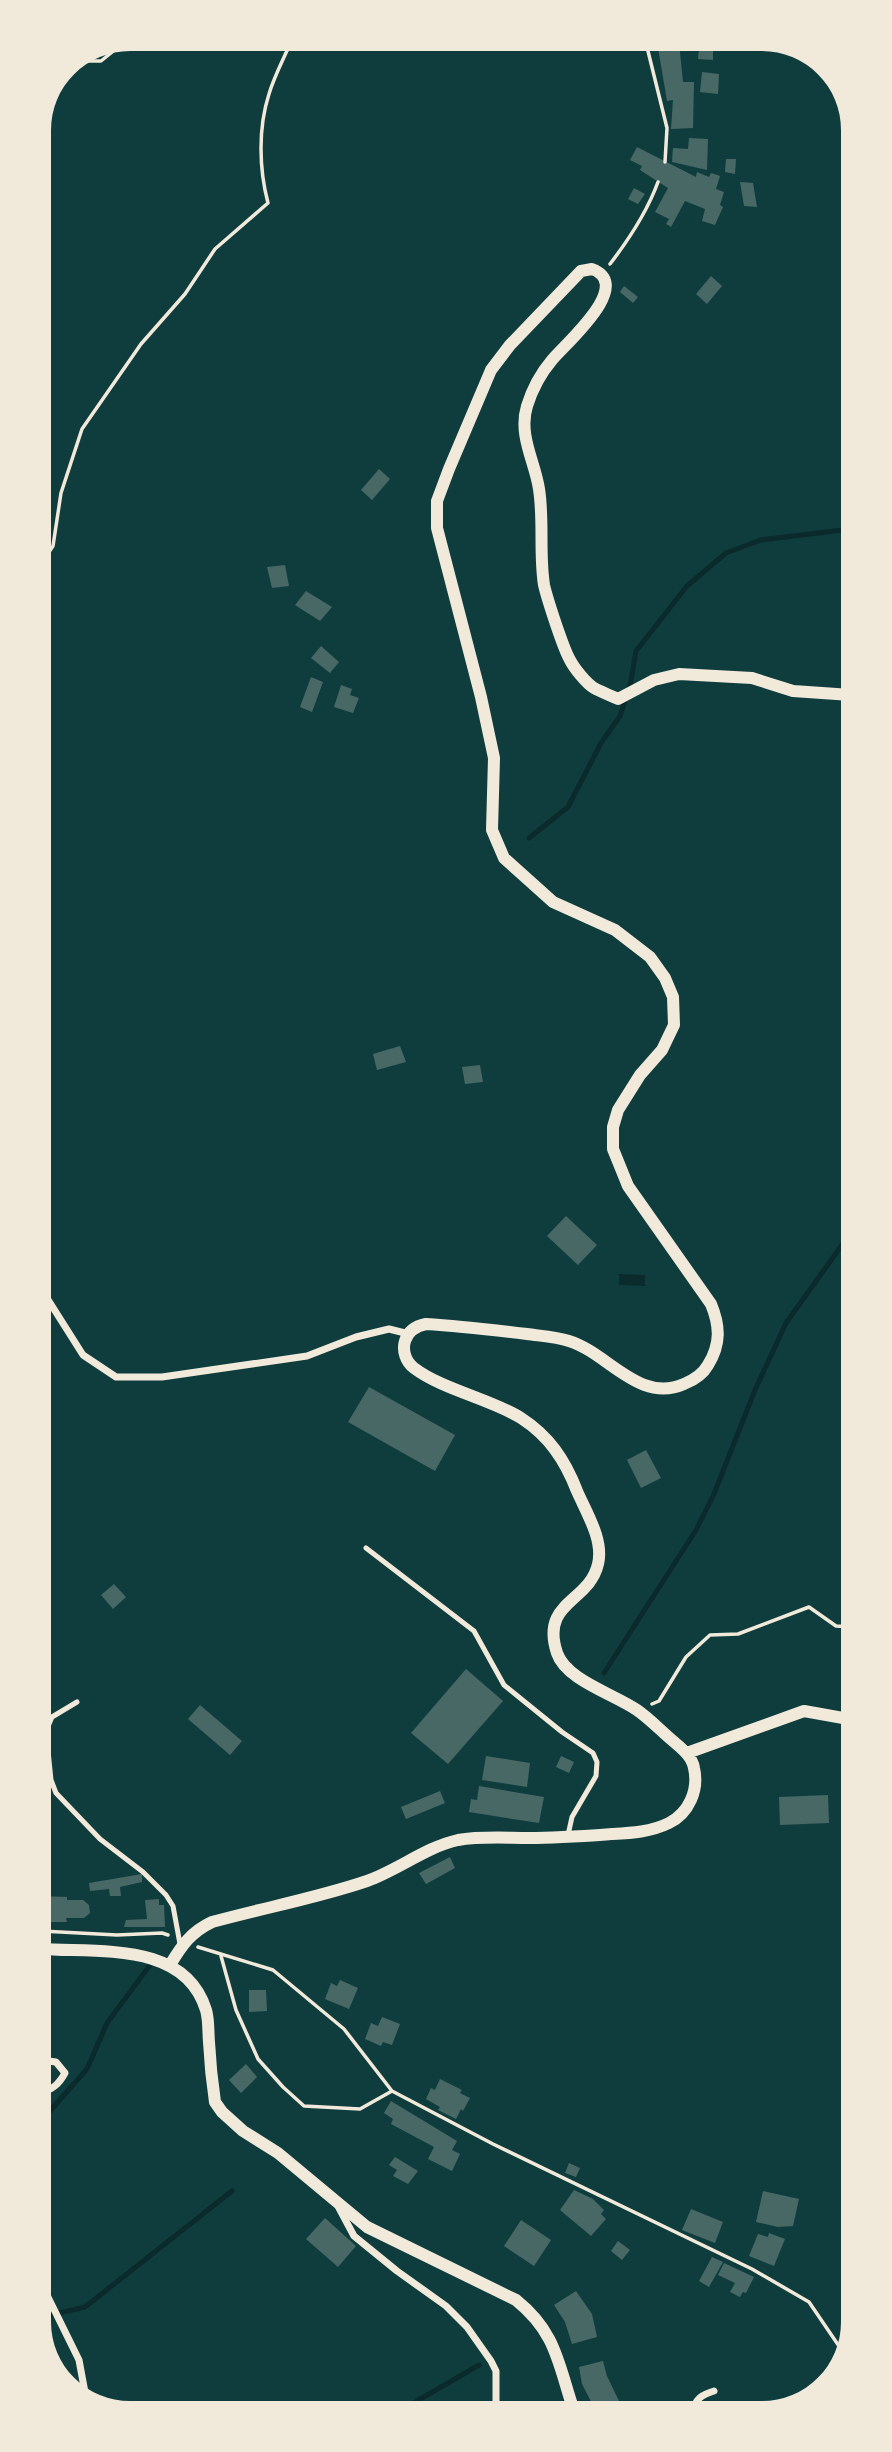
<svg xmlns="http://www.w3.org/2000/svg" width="892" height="2452" viewBox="0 0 892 2452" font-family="Merriweather,serif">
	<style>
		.water { fill: #0a2a2b }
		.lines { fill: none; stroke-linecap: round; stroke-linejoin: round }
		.stream { stroke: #0a2a2b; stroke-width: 5 }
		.building { fill: #486865 }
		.path { stroke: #f1e9da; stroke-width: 3.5 }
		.service { stroke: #f1e9da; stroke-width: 5 }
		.minor { stroke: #f1e9da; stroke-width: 7 }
		.tertiary { stroke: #f1e9da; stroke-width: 12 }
	</style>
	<rect width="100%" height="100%" fill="#0f3d3e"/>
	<path class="water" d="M619,1274L645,1275V1286L619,1285Z"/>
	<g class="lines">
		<path class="stream" d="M529,838L568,807L601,743L620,716L630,686L636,651L687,586L726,553L761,540L851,529
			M604,1673L696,1530L714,1494L755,1390L786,1323L852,1231
			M41,2121L87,2069L107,2023L150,1965
			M42,2317L85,2307L232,2191
			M398,2412L479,2365"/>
	</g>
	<path class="building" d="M657,42L679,43L683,82H694L693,128L671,129L673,100L667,101Z
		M699,49H713V60L698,59Z
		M702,72L719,74L718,94L700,92Z
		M689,138L708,139L707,170L672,162L673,148L688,149Z
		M637,147L696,177L697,172L709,177L711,173L720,176L716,189L724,192L720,205L723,207L715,225L702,221L705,209L685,201L671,227L666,224L669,219L655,212L668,188L640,170L642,166L630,160Z
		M726,159H736L735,174L725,172Z
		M740,182L753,183L757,207L744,206Z
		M634,188L645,194L638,204L628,199Z
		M711,276L722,286L707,304L696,294Z
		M624,286L638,297L633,303L620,292Z
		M379,469L390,479L372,500L361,490Z
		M285,565L289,586L272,588L267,567Z
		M306,591L332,607L320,621L295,605Z
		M321,646L339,662L330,673L311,658Z
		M311,677L323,682L312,712L300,707Z
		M341,685L352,689L350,695L359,698L353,713L334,707Z
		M400,1046L406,1062L377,1070L373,1054Z
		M480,1065L483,1082L465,1084L462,1067Z
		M566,1216L597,1245L578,1265L547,1236Z
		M369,1387L455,1435L435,1471L348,1422Z
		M646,1450L661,1478L641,1488L627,1460Z
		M114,1584L126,1597L113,1609L101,1595Z
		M466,1669L503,1701L448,1764L411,1733Z
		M200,1705L242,1741L230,1755L188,1719Z
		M486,1756L530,1763L527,1787L482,1780Z
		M561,1756L574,1762L569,1773L556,1767Z
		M479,1786L544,1797L539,1823L469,1812L471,1799L477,1800Z
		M440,1791L445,1803L406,1819L401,1807Z
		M828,1795L829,1823L780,1825L779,1797Z
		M450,1857L455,1868L426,1884L419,1873Z
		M142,1874V1882L120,1887L121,1896H110L109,1889L90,1891L89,1883Z
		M41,1896L67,1897V1900H83L89,1905L90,1913L84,1918H66L67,1922H41Z
		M159,1899V1905H164L165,1927H124L126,1920L147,1919L145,1900Z
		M340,1980L358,1988L349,2009L325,1999L331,1983L337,1986Z
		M249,1990H266L267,2011L249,2012Z
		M382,2017L400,2024L392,2045L383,2042L381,2046L365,2039L371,2023L378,2026Z
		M246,2064L257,2077L241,2093L229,2080Z
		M440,2079L462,2090L460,2093L470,2098L463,2111L461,2109L456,2119L438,2110L440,2107L426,2099L431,2088L435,2090Z
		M391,2101L457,2141L452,2150L460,2154L452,2171L428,2159L434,2147L391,2124L393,2119L384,2113Z
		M395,2157L418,2171L408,2184L393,2176L397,2170L389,2165Z
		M569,2163L580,2168L576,2177L565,2173Z
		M574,2190L593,2199L604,2210L601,2214L606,2219L591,2236L560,2210Z
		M763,2191L799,2199L793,2226L778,2227L756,2222Z
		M691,2209L723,2222L715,2243L682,2230Z
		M325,2218L356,2246L338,2267L306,2239Z
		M521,2220L551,2240L534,2266L504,2246Z
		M769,2233L785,2239L774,2266L749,2256L758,2234L768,2237Z
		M618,2241L630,2250L622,2260L611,2251Z
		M712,2257L723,2262L709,2287L699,2281Z
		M724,2263L754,2277L746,2293L743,2292L740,2297L730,2292L735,2283L718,2275Z
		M576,2291L592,2314L597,2337L572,2344L565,2322L554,2305Z
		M603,2361L607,2376L619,2401L596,2411L582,2384L579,2367Z
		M813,2386L816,2390L786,2410H780Z"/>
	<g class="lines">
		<path class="path" d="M645,39L667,128L665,162
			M76,61H101L127,40
			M610,264C630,238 647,212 658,182
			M39,567L53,546L61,493L82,429L141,344L185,294L215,249L268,203C259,169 258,128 269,94C274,77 283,60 290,44V39
			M652,1704L659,1701L686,1657L710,1635L738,1634L809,1607L836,1626L852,1627
			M41,1931L117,1935L162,1933L168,1935
			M198,1947L273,1970L344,2029L392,2091L493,2144L752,2269L809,2302L843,2352
			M221,1956L236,2010L258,2059L283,2087L304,2106L360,2109L392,2091"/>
		<path class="service" d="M366,1548L474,1631L504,1685L562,1732L593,1753L597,1762L596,1776L572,1817L568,1835
			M77,1702L52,1717L46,1731L51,1780L56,1793L100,1839L143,1872L166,1895L173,1906L180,1944"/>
		<path class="minor" d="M40,1287L83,1355L116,1377H162L307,1356L356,1337L389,1329L409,1334
			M41,2060L56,2062L65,2073C59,2084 53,2089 41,2093
			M339,2208L354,2236L397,2271L446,2306L467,2327L491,2361L496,2371V2412
			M42,2285L79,2360L86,2398
			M692,2411C697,2398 701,2395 714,2391"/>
		<path class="tertiary" d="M687,1753L804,1711L843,1718L853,1724
			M41,1949C98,1953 185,1941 206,2010C209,2020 208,2032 209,2042C210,2062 212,2082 215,2102L222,2112L243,2131L278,2153L367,2227L516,2300C557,2333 558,2364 574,2411
			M170,1965C182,1945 191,1932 212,1922C263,1908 317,1898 367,1881C398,1870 426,1847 458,1840C481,1836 506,1838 529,1838C557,1838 584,1836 612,1834C631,1833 651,1832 669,1823C689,1813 699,1790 694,1768C692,1756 681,1748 673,1741C661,1731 650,1719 637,1710C614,1694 566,1680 557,1653C540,1601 589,1603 598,1564C604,1540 586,1512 577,1491C565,1460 549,1436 521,1418C491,1399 443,1390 414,1368C406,1362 402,1351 405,1341C408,1331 416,1326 426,1324C460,1326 494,1330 527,1334C541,1336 556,1337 569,1341C608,1353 639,1404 684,1384C694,1380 703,1374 708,1365C721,1344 720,1326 711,1304L628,1186L613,1149V1127L618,1110L640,1075L662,1050L674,1025L673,997L665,978L650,957L615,930L553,902L504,858L492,830L494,758L481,697L437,528V501L449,469L491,370L510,345L581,271L592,269C635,285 565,344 552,360C541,373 532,390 527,406C518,435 535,462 539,489C544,521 539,553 544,585C547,598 563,648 570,660C574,668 586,683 594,688C601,692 610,695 618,699L654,680L679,674L752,678L793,691L851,695"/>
	</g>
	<path d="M0 0H892V2452H0ZM130 51H762A79 79 0 0 1 841 130V2322A79 79 0 0 1 762 2401H130A79 79 0 0 1 51 2322V130A79 79 0 0 1 130 51Z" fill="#f1e9da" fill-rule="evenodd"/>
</svg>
